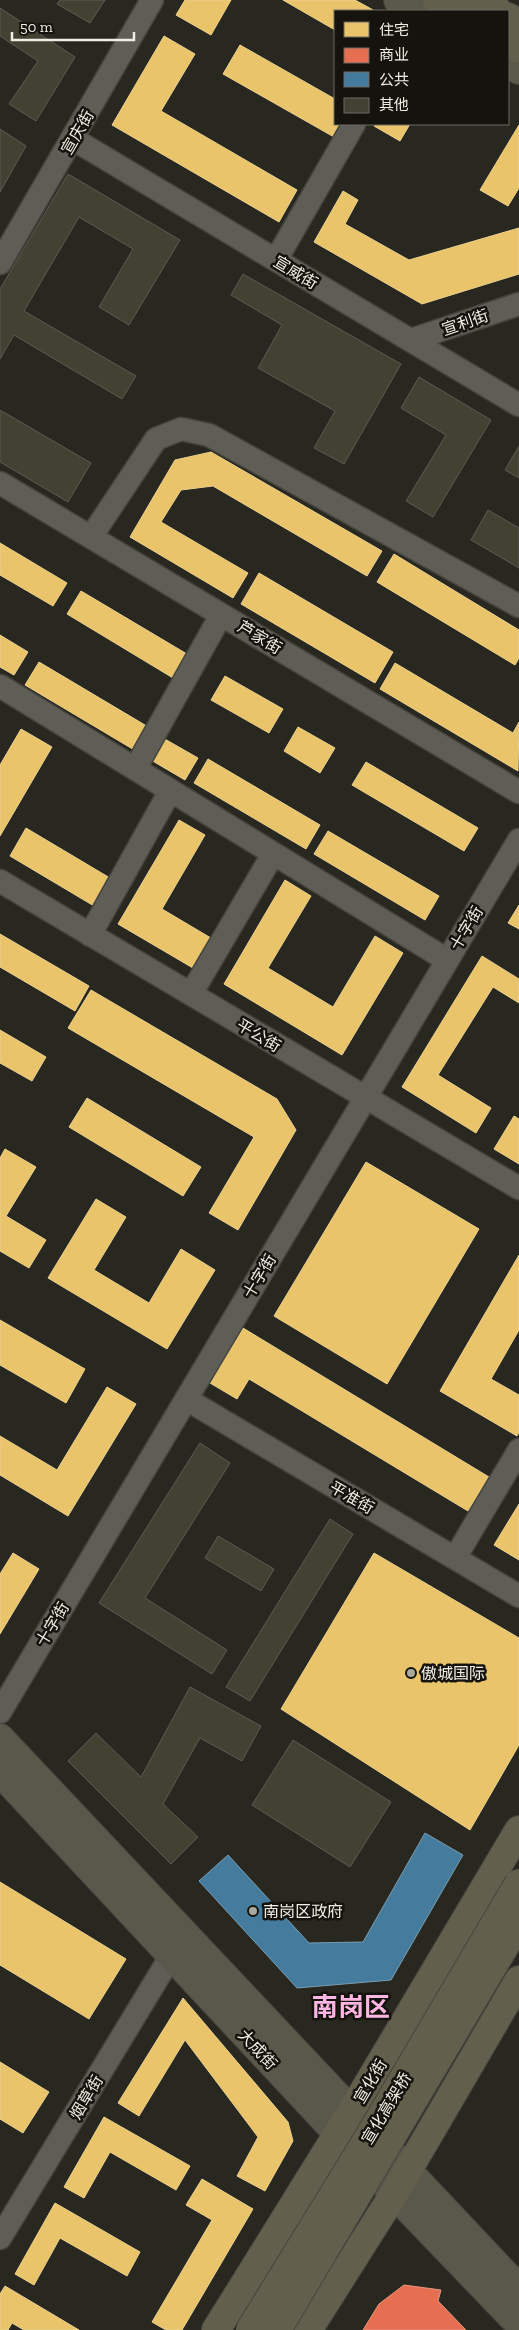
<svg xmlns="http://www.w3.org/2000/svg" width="519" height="2330" viewBox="0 0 519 2330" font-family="'Zilla Slab','Noto Sans SC',serif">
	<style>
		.homes { fill: #e9c46a; stroke: #ebd18f }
		.shops { fill: #e76f51; stroke: #e9957d }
		.public { fill: #457b9d; stroke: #789eb2 }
		.building { fill: #434132; stroke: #5c5b54 }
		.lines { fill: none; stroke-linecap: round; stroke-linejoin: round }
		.minor-casing { stroke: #45453e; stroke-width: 25 }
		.major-casing { stroke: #45453e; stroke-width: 30 }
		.highway-casing { stroke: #45453e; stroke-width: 30 }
		.minor { stroke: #5e5d56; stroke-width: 22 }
		.major { stroke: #5a584a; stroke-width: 28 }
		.highway { stroke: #62604d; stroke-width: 28 }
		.highway-bridge-casing { stroke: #45453e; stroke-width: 30; stroke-linecap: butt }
		.highway-bridge { stroke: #62604d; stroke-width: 28 }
		.poi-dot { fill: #aaa99f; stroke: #14130d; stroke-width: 2 }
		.labels { text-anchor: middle; stroke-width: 5; stroke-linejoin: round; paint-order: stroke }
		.street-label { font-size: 16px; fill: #efeee4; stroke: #14130d }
		.poi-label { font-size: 16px; fill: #efeee4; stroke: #14130d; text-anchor: start }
		.town-label { font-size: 26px; font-weight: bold; fill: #fdb6e3; stroke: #14130d }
	</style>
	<rect width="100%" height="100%" fill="#292820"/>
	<path class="homes" d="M185,0H231L211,35L176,15Z
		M283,0H355L375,11H335V30Z
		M164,36L195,54L161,111L297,190L279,222L112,125Z
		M240,45L335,99V124H342L334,137L223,74Z
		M376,124H410L400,141L374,126Z
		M519,125V188L508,206L480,190Z
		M343,191L358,200L345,224L409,260L519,228V274L422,304L314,242Z
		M211,452L382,551L367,576L213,486L181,490L161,522L248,573L233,598L130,537L175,460Z
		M0,543L67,583L53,606L0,575Z
		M394,554L519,630V658L515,665L377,582Z
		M259,573L393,652L375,683L241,604Z
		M81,591L192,657L178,681L67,614Z
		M0,635L28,652L14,675L0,667Z
		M39,662L150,728L136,751L25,685Z
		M395,663L513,733L519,722L518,771L380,689Z
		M225,676L283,709L269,733L211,700Z
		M298,727L335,748L320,773L284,751Z
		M21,729L52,747L0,836V765Z
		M163,738L198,758L185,780L151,760Z
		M208,759L320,825L306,849L194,783Z
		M366,762L478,828L464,851L352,785Z
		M179,820L205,835L162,909L216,941L198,971L118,924Z
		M26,828L110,878L94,906L10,856Z
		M328,831L439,896L425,920L314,854Z
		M285,880L311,896L268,968L333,1007L375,936L403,953L342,1055L224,984Z
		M519,905V929L508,923Z
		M0,934L89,986L75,1011L0,967Z
		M482,956L519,979V1003L493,987L438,1075L491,1108L476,1133L402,1087Z
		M91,990L277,1099L296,1130L238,1230L209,1213L254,1137L68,1028Z
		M0,1030L46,1057L32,1081L0,1063Z
		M87,1098L201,1167L183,1196L69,1127Z
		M514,1116L519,1119V1164L494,1149Z
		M5,1149L36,1167L6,1216L46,1240L29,1268L0,1251V1158Z
		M366,1162L479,1229L387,1384L274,1316Z
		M96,1199L126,1217L94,1270L149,1303L181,1249L215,1270L167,1349L48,1278Z
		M519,1255V1330L491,1379L519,1395V1432L517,1436L440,1391Z
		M0,1320L85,1369L66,1403L0,1365Z
		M243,1328L489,1477L468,1511L249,1379L237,1399L210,1383Z
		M107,1387L136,1404L68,1516L0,1475V1436L57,1470Z
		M519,1504V1560L494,1545Z
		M13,1553L39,1569L0,1634V1574Z
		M374,1553L519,1638V1745L470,1830L281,1709Z
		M0,1882L126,1959L89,2019L0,1965Z
		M183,1998L288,2122L293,2141L265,2191L237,2176L258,2137L185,2040L139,2116L118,2103Z
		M0,2062L49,2092L23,2133L0,2119Z
		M104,2117L190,2166L176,2190L110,2152L84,2198L64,2187Z
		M202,2179L253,2209L182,2330H166L152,2322L212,2220L186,2205Z
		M55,2203L140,2252L127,2276L60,2238L34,2285L15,2274Z
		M5,2286L79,2330H24L12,2323L8,2330H0V2294Z"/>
	<path class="shops" d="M404,2285L441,2290L438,2301L466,2330H363L379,2304Z"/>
	<path class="public" d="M425,1833L463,1855L391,1980L297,1988L199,1881L228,1855L309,1943L363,1942Z"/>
	<path class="building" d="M60,0H105L90,23L57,4Z
		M0,8L75,57L36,121L9,104L38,61L0,36Z
		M0,129L26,146L0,192Z
		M68,174L180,240L129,325L99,307L133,249L79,217L24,311L136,376L122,399L14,335L0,359V289Z
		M243,274L401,364L344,464L314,448L335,411L258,368L282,325L231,295Z
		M419,377L491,420L433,517L406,501L446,435L401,408Z
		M0,410L91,463L68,502L0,462Z
		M519,446V478L505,470Z
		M488,510L519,528V568L471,540Z
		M200,1443L230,1463L145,1598L227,1650L212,1674L99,1603Z
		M330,1519L353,1534L250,1701L226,1687Z
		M218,1536L274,1569L261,1591L205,1558Z
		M190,1687L261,1726L242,1761L200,1738L163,1804L198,1837L171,1864L68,1761L96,1733L141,1777Z
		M293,1740L391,1802L350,1867L252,1805Z"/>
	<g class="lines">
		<defs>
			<path id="minor" d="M73,139L519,405
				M276,260L354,124
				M0,263L152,0
				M411,340L519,304
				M0,483L519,792
				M91,537L156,439L181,429L209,435L519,606
				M0,686L447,960
				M135,769L221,615
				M0,881L519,1188
				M90,935L170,791
				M191,994L273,854
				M186,1399L519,1596
				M455,1558L519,1450
				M0,1712L519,840
				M0,2238L171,1956"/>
			<path id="major" d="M398,0L418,11
				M508,63L519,70
				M0,1738L519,2289
				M0,1772L394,2194L519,2324"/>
			<path id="highway" d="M437,0L456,11
				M479,0L498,11
				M508,17L519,24
				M508,42L519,49
				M216,2330L352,2111L519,1830
				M308,2330L394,2194L519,1980"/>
		</defs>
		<use href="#minor" class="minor-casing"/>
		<use href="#major" class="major-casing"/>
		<use href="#highway" class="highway-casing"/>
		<use href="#minor" class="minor"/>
		<use href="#major" class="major"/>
		<use href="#highway" class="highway"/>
		<defs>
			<path id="highway-bridge" d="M250,2330L367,2140L519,1883
				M277,2330L519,1922"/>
		</defs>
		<use href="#highway-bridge" class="highway-bridge-casing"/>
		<use href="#highway-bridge" class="highway-bridge"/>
	</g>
	<g class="poi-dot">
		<circle cx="411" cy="1673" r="5"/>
		<circle cx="253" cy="1911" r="5"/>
	</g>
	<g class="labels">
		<g class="street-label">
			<text transform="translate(77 132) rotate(-60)" y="6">宣庆街</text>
			<text transform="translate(296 272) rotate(31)" y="6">宣威街</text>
			<text transform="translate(465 322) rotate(-19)" y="6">宣利街</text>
			<text transform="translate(260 637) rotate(31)" y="6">芦家街</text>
			<text transform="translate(466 928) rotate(-59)" y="6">十字街</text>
			<text transform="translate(259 1035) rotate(31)" y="6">平公街</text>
			<text transform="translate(259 1276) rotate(-59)" y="6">十字街</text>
			<text transform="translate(352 1497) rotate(30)" y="6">平准街</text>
			<text transform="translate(52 1624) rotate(-59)" y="6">十字街</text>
			<text transform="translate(258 2049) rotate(47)" y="6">大成街</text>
			<text transform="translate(370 2081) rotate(-59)" y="6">宣化街</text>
			<text transform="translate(86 2097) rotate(-59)" y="6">烟草街</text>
			<text transform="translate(386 2108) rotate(-59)" y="6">宣化高架桥</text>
		</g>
		<g class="poi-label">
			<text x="421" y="1679">傲城国际</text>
			<text x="263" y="1917">南岗区政府</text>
		</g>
		<g class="town-label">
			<text x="351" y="2016">南岗区</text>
		</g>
	</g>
	<rect x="334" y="10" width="175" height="115" fill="#14130d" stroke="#6c6b63"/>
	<rect x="344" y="22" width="25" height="15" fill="#e9c46a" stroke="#6c6b63"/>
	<text x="379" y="35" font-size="15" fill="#efeee4">住宅</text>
	<rect x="344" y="48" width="25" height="15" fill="#e76f51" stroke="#6c6b63"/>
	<text x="379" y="60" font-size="15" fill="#efeee4">商业</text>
	<rect x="344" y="72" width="25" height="15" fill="#457b9d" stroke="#6c6b63"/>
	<text x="379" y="85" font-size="15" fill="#efeee4">公共</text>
	<rect x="344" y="98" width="25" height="15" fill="#434132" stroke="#6c6b63"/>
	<text x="379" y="110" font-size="15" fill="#efeee4">其他</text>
	<path d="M12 32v8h122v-8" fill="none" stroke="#efeee4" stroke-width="2.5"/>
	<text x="20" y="32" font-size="15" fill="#efeee4" stroke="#14130d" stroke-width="4" paint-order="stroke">50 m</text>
</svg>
